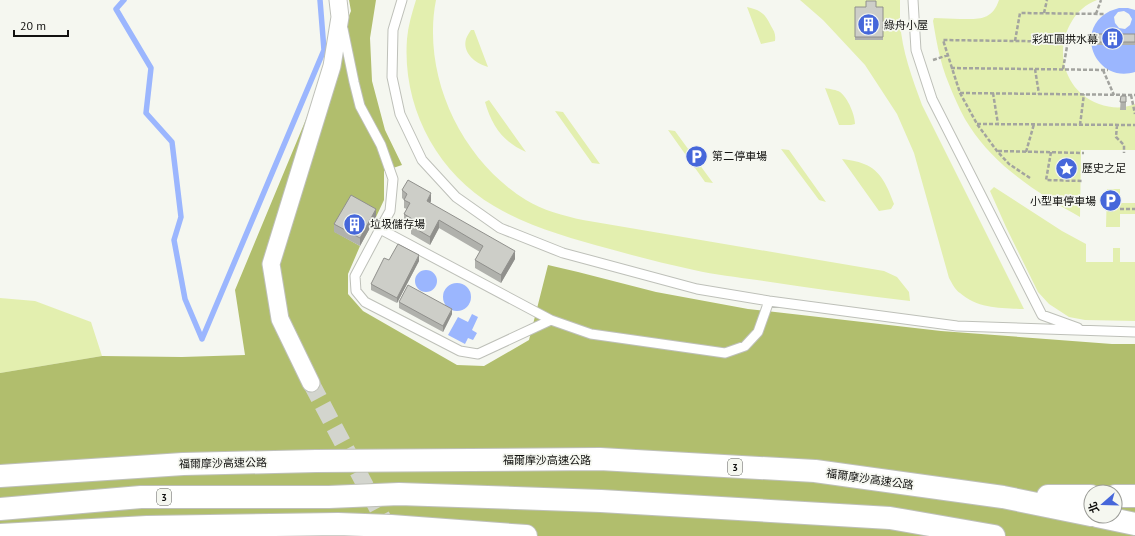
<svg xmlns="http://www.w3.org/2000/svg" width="1135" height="536" viewBox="0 0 1135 536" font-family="'PT Sans','Noto Sans TC',sans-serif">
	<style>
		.green { fill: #e3efaf }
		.forest { fill: #b1be6d; fill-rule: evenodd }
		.water { fill: #9bb6fe; fill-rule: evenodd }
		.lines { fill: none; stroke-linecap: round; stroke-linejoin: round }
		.stream { stroke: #9bb6fe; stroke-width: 5.5 }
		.minor-tunnel { stroke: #d3d5ce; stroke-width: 17; stroke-dasharray: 17 8; stroke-linecap: butt }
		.service-casing { stroke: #bec0b9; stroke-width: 11 }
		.minor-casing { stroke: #bec0b9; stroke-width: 19 }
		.motorway-casing { stroke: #bec0b9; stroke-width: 24 }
		.path { stroke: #a3a49f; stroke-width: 2.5; stroke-dasharray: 4 2; stroke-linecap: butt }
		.service { stroke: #fff; stroke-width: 9 }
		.minor { stroke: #fff; stroke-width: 17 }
		.motorway { stroke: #fff; stroke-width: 22 }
		.wall { fill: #b0b1ac }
		.shaded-wall { fill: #90908c }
		.building { fill: #cdcec8; stroke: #90908c }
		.labels { text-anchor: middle; stroke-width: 3.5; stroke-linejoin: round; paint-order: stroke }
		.shield { fill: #f5f7f0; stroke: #565753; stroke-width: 1 }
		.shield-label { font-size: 10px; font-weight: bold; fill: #121210 }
		.poi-label { font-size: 11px; fill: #121210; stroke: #f5f7f0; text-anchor: start }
		.street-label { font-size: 11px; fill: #121210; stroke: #f5f7f0 }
	</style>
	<rect width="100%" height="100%" fill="#f5f7f0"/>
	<path class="green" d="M416,0H436C434,10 433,20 433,30C432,96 469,165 526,200C542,210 564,216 583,220L884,271L897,277L909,292L910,301C859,295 808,288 757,280C737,277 715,275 694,270C666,264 638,257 610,249C570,238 529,227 494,206C436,172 402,106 407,39C408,26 412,13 416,0Z
		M800,0H900C900,7 900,15 900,22C902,51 912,78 922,105L1024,309C1001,308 978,309 960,293C955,290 952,283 949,278L914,153L897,114L865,65L823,20Z
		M999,0H1097C1086,4 1077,12 1072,21C1053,51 1065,92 1099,104C1111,108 1123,109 1135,104V150H1081L1080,217C1039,194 996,167 970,127C963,117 958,105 953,94C948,82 943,70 940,57C937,45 935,33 933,21L934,18C943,18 951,19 960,19C978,19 992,21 999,0Z
		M747,7C760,10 765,13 771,26C774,31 776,34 775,41L761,44Z
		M471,30H474L488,67C476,64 462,53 466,39C467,36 469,33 471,30Z
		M825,88C830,89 837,90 840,92C848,98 855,115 855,124L851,125H839Z
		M489,100L526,152C503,142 492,126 485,102Z
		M555,111L563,112L600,164L592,163Z
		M668,130L675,131L713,183L705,182Z
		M781,149L789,150L826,202L819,200Z
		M842,159C849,160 857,161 864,164C881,170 888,188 894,204L891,209L879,211Z
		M994,187L1062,231L1086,244V262H1113V248H1120V262H1135V321L1085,320L1069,317L1049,304L1038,292L1006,227L990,191Z
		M1107,189H1120V203H1135V214H1120V227H1106Z
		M0,298L35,301L91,322L102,356L0,373Z"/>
	<path class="forest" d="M349,0H376L370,38L372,81L385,130L402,165L384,171V200L376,217L335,232L360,246L348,274V294L363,311L457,365L484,366L529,340L548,265L578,272L656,292L748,309L941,331L1112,344H1135V536H0V373L102,356L182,357L245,355L235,290L351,11ZM1091,492H1115V516H1091Z"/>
	<path class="water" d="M1119,8H1128L1135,10V72C1095,84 1073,29 1110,11C1113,10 1116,9 1119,8ZM1124,11L1129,14L1132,19L1130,25L1125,29L1119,28L1115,23L1114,17L1118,12Z
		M415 281a11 11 0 1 1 22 0a11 11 0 1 1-22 0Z
		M443 297a14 14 0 1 1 28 0a14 14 0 1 1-28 0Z
		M472,314L478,317L472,330L477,333L473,340L468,338L465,344L448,335L458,317L468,322Z"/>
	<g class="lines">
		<path class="stream" d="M124,0L116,9L151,68L146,113L172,142L181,217L174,240L185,299L202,339
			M202,339L324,50L320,0"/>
		<path class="minor-tunnel" d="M311,383L391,534"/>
		<defs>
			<path id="service" d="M402,0L393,30L392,77L400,114L422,160L456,197L500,228L563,253L697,289L769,301L957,326L1135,332
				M913,0L916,50L932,99L1042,315L1078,328
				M343,29L354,82L360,106L381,145L393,179L390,211L380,229L551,320L591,334L725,353L745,346L758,332L769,301
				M380,229L355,276L356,291L365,302L460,351L478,354L551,320"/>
			<path id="minor" d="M311,383L280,319L271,264L332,66L340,17L338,0"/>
			<path id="motorway" d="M0,476L183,464L316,461L600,459L815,471L1003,497L1091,515
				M1048,496H1091
				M1115,496H1135
				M0,509L141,497H329L399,494L601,501L890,518L994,536
				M1097,516L1135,524
				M0,535L147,527L338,524L391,526L526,536"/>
		</defs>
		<use href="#service" class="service-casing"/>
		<use href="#minor" class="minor-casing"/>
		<use href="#motorway" class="motorway-casing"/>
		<path class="path" d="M1044,13L1047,0
			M1096,14L1101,0
			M1015,41L1020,13L1105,14
			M933,60L948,55
			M951,68L1108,70
			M1035,69L1039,94
			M1063,69L1068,41
			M1103,70L1114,95
			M960,93L1135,95
			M993,93L998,124
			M1131,95L1135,114
			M977,124L1135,125
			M1080,125L1084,94
			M1117,125L1116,137L1124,145V153
			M998,151L1084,153
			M1026,152L1034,124
			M1051,152L1046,180L1083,181
			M1030,178L1009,164L997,151L977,124L960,93L943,40L1091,42
			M1120,209H1135"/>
		<use href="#service" class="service"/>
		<use href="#minor" class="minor"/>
		<use href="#motorway" class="motorway"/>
	</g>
	<path class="wall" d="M855,7H883V40H855Z
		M1091,34H1135V45H1091Z
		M1121,96H1126V110H1120Z
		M402,190L431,201L430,203L515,259L501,283L475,268V260L480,252L439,228L430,245L411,234V226L404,222V214L407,209L404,208V200L402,198Z
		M376,217L360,246L334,232V224Z
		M389,260L419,261L397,303L371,290V284Z
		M399,302L452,314L443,332L399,308Z"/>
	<path class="shaded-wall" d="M431,193V201L427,209V201Z
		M376,209V217L360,246V238Z
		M439,220V228L430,245V237Z
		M515,251V259L501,283V275Z
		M419,255V261L397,303V298Z
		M452,309V314L443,332V326Z"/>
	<path class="building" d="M866,1H876V7H883V37H855V7H866Z
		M1091,34H1135V42H1091Z
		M1121,96H1126V102H1120Z
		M408,180L431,193L427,201L515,251L501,275L475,260L483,246L439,220L430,237L411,226L414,220L404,214L410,203L404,200L407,194L402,190Z
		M351,195L376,209L360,238L334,224Z
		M398,244L419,255L397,298L371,284L384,258L389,260Z
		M408,285L452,309L443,326L399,302Z"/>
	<defs>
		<symbol id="building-disc" viewBox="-11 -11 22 22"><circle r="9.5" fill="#4667da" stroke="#f5f7f0"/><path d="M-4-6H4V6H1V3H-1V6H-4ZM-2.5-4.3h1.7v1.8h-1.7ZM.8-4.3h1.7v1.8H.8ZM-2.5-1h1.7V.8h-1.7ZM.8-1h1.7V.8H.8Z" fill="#fff"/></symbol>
		<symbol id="parking-disc" viewBox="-11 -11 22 22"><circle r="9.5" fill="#4667da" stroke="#f5f7f0"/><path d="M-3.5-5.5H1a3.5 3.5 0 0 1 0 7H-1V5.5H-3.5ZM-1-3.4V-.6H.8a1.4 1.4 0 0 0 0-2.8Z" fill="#fff"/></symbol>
		<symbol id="sight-disc" viewBox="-11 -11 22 22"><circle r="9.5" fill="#4667da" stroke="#f5f7f0"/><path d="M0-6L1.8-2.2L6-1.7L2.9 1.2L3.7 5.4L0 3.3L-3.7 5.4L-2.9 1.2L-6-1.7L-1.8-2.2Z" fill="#fff"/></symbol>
	</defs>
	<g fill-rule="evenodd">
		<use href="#building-disc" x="856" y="12" width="25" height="25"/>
		<use href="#building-disc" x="1100" y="26" width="25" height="25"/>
		<use href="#parking-disc" x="684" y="144" width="25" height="25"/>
		<use href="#sight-disc" x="1054" y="156" width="25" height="25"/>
		<use href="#parking-disc" x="1098" y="188" width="25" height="25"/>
		<use href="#building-disc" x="342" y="212" width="25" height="25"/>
	</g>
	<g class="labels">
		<g class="shield">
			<rect x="728" y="459" width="14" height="16" rx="3"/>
			<rect x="157" y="489" width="14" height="16" rx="3"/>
		</g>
		<g class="shield-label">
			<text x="735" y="471">3</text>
			<text x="164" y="501">3</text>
		</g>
		<g class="poi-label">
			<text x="884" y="29">綠舟小屋</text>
			<text x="1098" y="43" text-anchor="end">彩虹圓拱水幕</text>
			<text x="712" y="160">第二停車場</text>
			<text x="1082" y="172">歷史之足</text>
			<text x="1096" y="205" text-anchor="end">小型車停車場</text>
			<text x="370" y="228">垃圾儲存場</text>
		</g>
		<g class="street-label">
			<text x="547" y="464">福爾摩沙高速公路</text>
			<text transform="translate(223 463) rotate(-1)" y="4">福爾摩沙高速公路</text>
			<text transform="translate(870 479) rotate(8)" y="4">福爾摩沙高速公路</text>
		</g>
	</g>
	<g transform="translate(1103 504) rotate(250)"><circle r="19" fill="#f5f7f0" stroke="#9a9b96"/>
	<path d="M0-3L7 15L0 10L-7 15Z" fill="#4667da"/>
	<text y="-6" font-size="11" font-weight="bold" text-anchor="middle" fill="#121210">北</text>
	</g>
	<path d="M14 30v6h54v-6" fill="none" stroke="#121210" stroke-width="2"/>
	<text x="20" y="30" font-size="12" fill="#121210" stroke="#f5f7f0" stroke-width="3" paint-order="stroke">20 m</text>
</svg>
